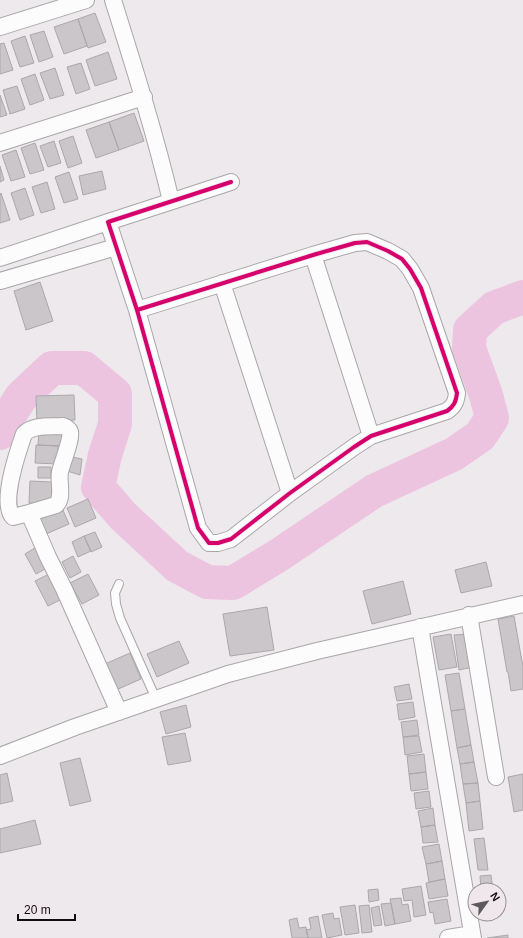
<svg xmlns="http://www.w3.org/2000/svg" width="523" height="938" viewBox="0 0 523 938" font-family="Helvetica,sans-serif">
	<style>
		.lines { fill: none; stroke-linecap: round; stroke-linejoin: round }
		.river { stroke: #edc4e0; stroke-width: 34 }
		.building { fill: #cac6c9; stroke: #aba8ab }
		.lane-casing { stroke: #a9a6a8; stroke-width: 10 }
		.street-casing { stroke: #a9a6a8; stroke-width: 18 }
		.lane { stroke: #fcfcfc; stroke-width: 8 }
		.street { stroke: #fcfcfc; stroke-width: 16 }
		.cycleway-casing { stroke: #f0e7ed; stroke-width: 6 }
		.cycleway { stroke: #d6006c; stroke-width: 4 }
	</style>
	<rect width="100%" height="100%" fill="#eee9ec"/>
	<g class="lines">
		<path class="river" d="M0,433L3,426L21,397L52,368H84L115,394V424L105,455L98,487L123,516L177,566L207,582L233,583L279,555L374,491L454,454L480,436L492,418L486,395L469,348L470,330L494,308L523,297"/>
	</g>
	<path class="building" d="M95,13L106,42L88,48L78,19Z
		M78,19L87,46L64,54L54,27Z
		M44,31L53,57L39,62L30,35Z
		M25,36L34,63L20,67L11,41Z
		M4,43L13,70L0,74V44Z
		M108,52L117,79L95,86L86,60Z
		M81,63L90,89L76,94L67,67Z
		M55,68L64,95L50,99L40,73Z
		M35,74L44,100L30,105L21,79Z
		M17,86L25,109L10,114L3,90Z
		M0,95L7,115L0,117Z
		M134,113L144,141L119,150L109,122Z
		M109,122L119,150L96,158L86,130Z
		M73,136L82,163L68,168L59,141Z
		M54,141L61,163L48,167L40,146Z
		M35,143L44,170L30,174L21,148Z
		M16,150L25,177L11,181L2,155Z
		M0,166L4,180L0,182Z
		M102,171L106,189L83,195L79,176Z
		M69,172L78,199L64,203L55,177Z
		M47,182L55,209L41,213L32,187Z
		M25,188L34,215L20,220L11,193Z
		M1,193L10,220L0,223V194Z
		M40,282L53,321L26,330L14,291Z
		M74,395L75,420L37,422L36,396Z
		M39,430L65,431V446L38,445Z
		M36,445L58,446L57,464L35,463Z
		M67,456L82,459L80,475L64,470Z
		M38,467H51V478H38Z
		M30,481L52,482L51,504L29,503Z
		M88,499L96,518L75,527L67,508Z
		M62,508L69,524L46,534L39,518Z
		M95,532L102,547L91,552L84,536Z
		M84,536L91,551L78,557L72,542Z
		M38,546L49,567L36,574L25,554Z
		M73,556L81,572L70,578L62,562Z
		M486,562L492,586L461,593L455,570Z
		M51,573L64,598L48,606L35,581Z
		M88,574L99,595L82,604L70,583Z
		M403,581L411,614L372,624L363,591Z
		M267,607L274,650L230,656L223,614Z
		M514,616L523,667V689L511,691L508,672H507L498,619Z
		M451,634L457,667L439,670L433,637Z
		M468,634L473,667L459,670L454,635Z
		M179,641L189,663L157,677L147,654Z
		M130,653L141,679L116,690L105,664Z
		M459,673L465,709L451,711L445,675Z
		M409,684L412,699L397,701L394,687Z
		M413,702L415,717L399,720L397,704Z
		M186,705L191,727L166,734L160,712Z
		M465,709L471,745L457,748L451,711Z
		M417,720L419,735L403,737L401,722Z
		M185,733L191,761L168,765L162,737Z
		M419,736L422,752L405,755L403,737Z
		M471,745L474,762L460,764L457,748Z
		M424,754L426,772L409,774L407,756Z
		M80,758L91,801L70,806L60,763Z
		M474,762L478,783L463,784L460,764Z
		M426,772L428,789L411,791L409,774Z
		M7,773L13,801L0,804V775Z
		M523,774V810L514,812L508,777Z
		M478,783L480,801L466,803L463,784Z
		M429,791L431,807L416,809L414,793Z
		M480,801L483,829L469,831L466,803Z
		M433,808L435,825L421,827L418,811Z
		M35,820L41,844L0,853V829Z
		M435,825L438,842L423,843L421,827Z
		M484,838L488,870H478L474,839Z
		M439,844L442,861L426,864L422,847Z
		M442,861L445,879L429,882L426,864Z
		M491,875L493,890H481L480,876Z
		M445,879L448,896L429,899L426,883Z
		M421,886L426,915L414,917L412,900L404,901L402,889Z
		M378,889L379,900L369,902L368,890Z
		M401,898L402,905L408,904L411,921L395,924L390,899Z
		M447,899L451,921L435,924L433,912L430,913L428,902Z
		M391,903L395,924L385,926L381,904Z
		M355,905L359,933L345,935L340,907Z
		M369,905L372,932L362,933L359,906Z
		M379,906L382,925L374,926L371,908Z
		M333,913L334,919L339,918L342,935L327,938L322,915Z
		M318,916L322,938H308L306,930L311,929L309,918Z
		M297,918L299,928L306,927L308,938H292L289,920Z
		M508,935V938H487Z"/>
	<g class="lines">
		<defs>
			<path id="lane" d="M119,584L115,593L116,604L120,618L156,699"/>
			<path id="street" d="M113,0C134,67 155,133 171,201
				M0,27L86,0
				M0,143L144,97
				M313,255L371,436
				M0,258L108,222
				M0,281L116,247
				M222,283L290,493
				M137,310L313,255L355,243L367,242L388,251L402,259L410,269L421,288L457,393C456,402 454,406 447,411L371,436L354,447L290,493L231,539L218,543H209L198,528L137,310L108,222L231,182
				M29,513L56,505C64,498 58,482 60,472C62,463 72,439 70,432C69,428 66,427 63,426C50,427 33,424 24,434C18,451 0,503 13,517L29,513L48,557L64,589L119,712
				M469,615L496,777
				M420,627L473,938
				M0,756L75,727L228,674L317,651L523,604
				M448,938L472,934"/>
		</defs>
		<use href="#lane" class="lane-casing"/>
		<use href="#street" class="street-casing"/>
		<use href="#lane" class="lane"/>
		<use href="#street" class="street"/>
		<defs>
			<path id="cycleway" d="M137,310L313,255L355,243L367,242L388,251L402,259L410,269L421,288L457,393C456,402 454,406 447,411L371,436L354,447L290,493L231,539L218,543H209L198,528L137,310L108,222L231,182"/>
		</defs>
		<use href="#cycleway" class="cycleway-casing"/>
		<use href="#cycleway" class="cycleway"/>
	</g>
	<g transform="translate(487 902) rotate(57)"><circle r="19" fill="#f0e7ed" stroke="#969094"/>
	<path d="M0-3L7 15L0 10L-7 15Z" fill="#5e5a5c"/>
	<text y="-6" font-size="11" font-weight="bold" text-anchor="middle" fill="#100d0f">N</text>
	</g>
	<path d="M18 914v6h57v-6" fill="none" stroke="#100d0f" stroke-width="2"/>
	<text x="24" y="914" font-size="12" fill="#100d0f" stroke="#f0e7ed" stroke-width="3" paint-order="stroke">20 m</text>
</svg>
